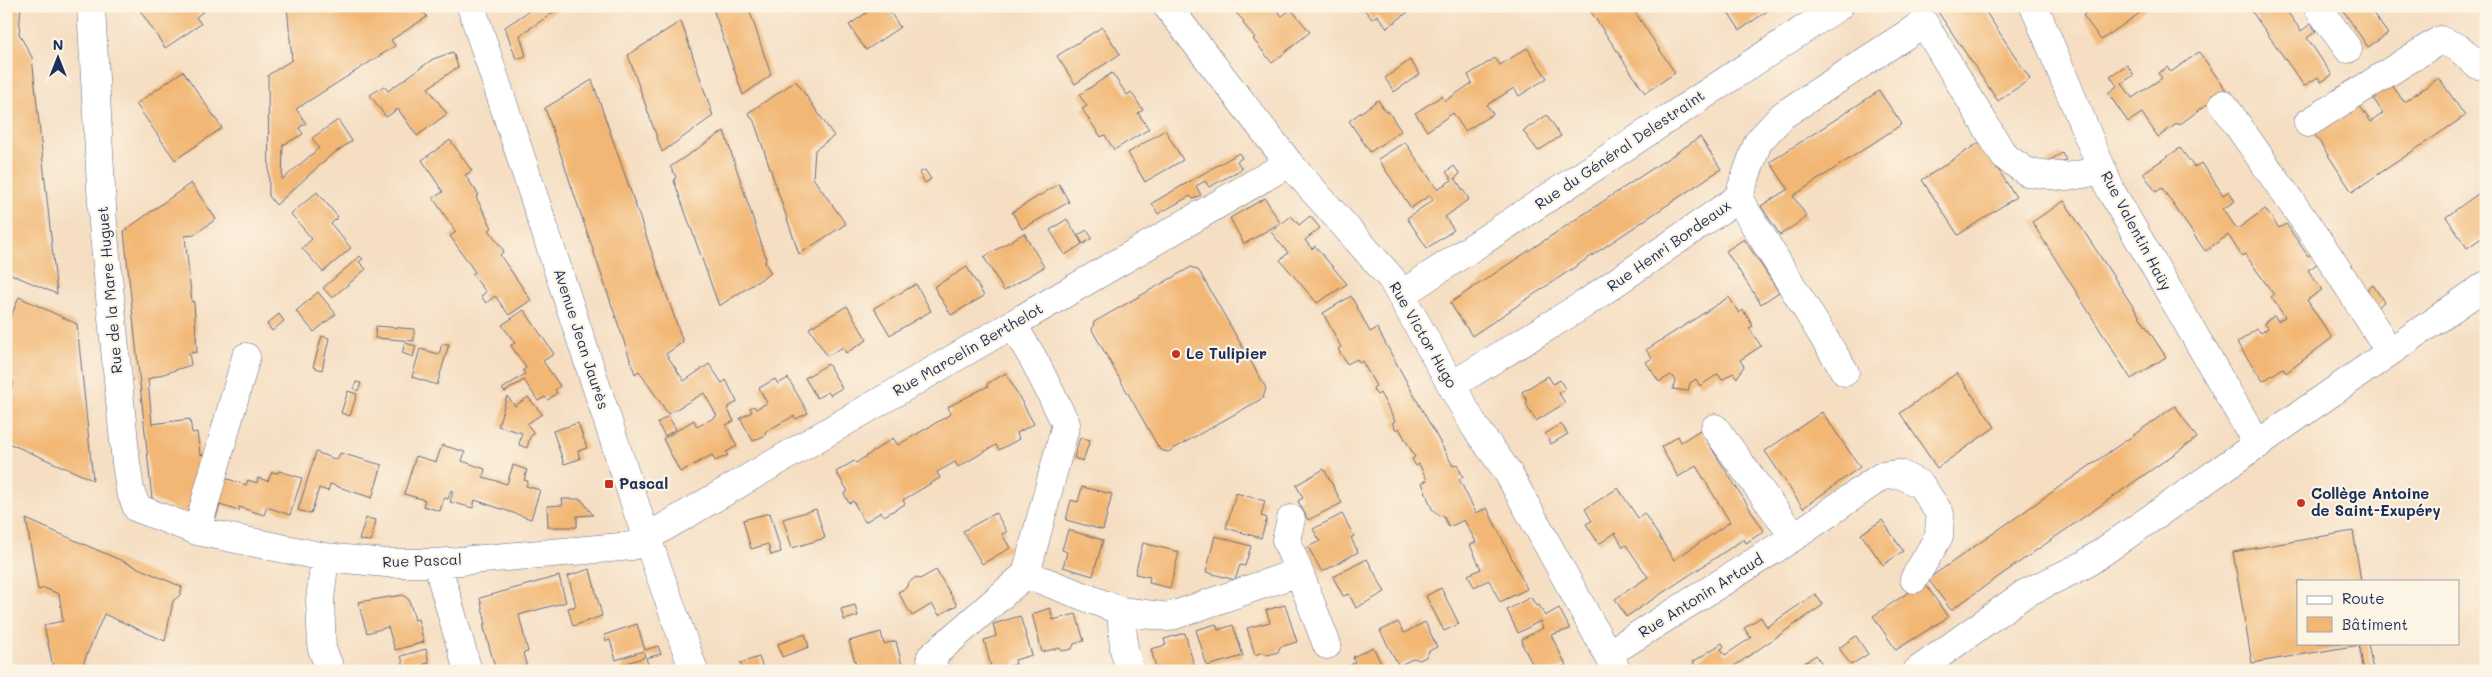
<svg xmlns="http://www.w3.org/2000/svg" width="2492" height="677" viewBox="0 0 2492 677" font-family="Mali,sans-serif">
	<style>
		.building { fill: #f2b774 }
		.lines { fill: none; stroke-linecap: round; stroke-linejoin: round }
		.minor-casing { stroke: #676c81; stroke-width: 29 }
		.major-casing { stroke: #676c81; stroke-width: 29 }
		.minor { stroke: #fff; stroke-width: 28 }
		.major { stroke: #fff; stroke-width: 28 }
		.poi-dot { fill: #c8321e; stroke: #fcf5e5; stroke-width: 2 }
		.labels { text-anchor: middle; stroke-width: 4.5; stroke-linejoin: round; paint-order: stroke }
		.street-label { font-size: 15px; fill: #1b2f5e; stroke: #fcf5e5 }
		.poi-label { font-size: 15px; font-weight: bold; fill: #1b2f5e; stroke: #fcf5e5; text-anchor: start }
	</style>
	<rect width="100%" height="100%" fill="#fcf5e5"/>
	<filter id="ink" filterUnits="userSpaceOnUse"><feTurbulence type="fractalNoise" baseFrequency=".02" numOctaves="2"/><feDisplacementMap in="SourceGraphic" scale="10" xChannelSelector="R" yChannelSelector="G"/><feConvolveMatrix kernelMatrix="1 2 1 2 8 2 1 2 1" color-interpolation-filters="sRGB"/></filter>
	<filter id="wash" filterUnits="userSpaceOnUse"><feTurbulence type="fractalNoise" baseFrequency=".0096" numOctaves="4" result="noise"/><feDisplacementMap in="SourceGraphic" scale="20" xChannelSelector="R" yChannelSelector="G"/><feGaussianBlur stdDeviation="1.12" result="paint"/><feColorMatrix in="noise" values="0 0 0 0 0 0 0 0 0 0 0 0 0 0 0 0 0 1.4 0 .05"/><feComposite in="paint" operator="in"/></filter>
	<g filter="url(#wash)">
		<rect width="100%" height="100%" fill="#f5dec2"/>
		<g id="blocks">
			<path class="building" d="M6,6H21L19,34L32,57L57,294L6,272Z
				M137,6H201L204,11L196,17L201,24L165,48Z
				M287,6H362L366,12L375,6H420L427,17L391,40L395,46L296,109L306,123L299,128L303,134L283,145L282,180L319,148L312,138L338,120L352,141L330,156L276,205L269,196L268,75L292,60Z
				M530,6H563L520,35L526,56L516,59L505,27L532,9Z
				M712,6H748L771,75L743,95Z
				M876,6H886L900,27L866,50L849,25Z
				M1229,6H1273L1282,16L1291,9L1310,32L1272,63L1253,39L1255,38L1243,23L1244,21Z
				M1365,6H1416L1387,28L1377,15L1372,19L1363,8Z
				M1587,6H1631L1675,73L1645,93Z
				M1724,6H1768L1770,9L1740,30Z
				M1934,6H1982L2030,79L1998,101Z
				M2096,6H2150L2101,40L2083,15Z
				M2248,6H2293L2287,11L2301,31L2311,24L2316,31L2307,38L2332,75L2321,82L2318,77L2304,86Z
				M2340,6H2368L2388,34L2368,47Z
				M681,21L713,116L662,152L628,55Z
				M1102,27L1120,54L1075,84L1057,56Z
				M1527,48L1547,78L1519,96L1514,88L1487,105L1493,114L1465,131L1453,113L1427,131L1415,113L1442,96L1445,101L1472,83L1468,75L1495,58L1500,65Z
				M453,52L458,67L428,88L447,114L417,136L398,109L386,117L370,95L384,86L388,91L433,59Z
				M2199,52L2226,90L2179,125L2178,123L2158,137L2142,113L2128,122L2108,93L2117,86L2110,76L2127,65L2134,75L2122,83L2132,98L2162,78L2158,73L2163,70L2167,67L2171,72Z
				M1410,60L1420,74L1394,92L1385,78Z
				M183,71L222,128L175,160L136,104Z
				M1112,73L1127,95L1131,92L1143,110L1138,113L1149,129L1114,150L1105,135L1101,137L1082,109L1087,106L1079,95Z
				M2439,78L2465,116L2352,192L2315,135L2359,105L2371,122L2383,113L2371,95L2390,82L2404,102Z
				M592,80L683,342L666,354L684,381L709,364L722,383L726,380L737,402L727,408L734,421L726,425L737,446L726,452L728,455L715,461L712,455L680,472L663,439L694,420L697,427L717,416L704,393L668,414L639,371L635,374L545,108Z
				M796,81L834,136L815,150L813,178L846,224L799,254L754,121L748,113Z
				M1879,91L1902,124L1793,196L1807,217L1780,235L1761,206L1788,189L1770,162Z
				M1378,100L1386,112L1388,111L1401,131L1370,152L1349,121Z
				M1547,115L1561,136L1538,151L1523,131Z
				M1165,130L1183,160L1145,182L1128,153Z
				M724,131L766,258L765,263L771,273L719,306L674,181L676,176L670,167Z
				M1700,137L1721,169L1472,336L1450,303Z
				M450,140L472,171L465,175L479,195L476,197L492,228L489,230L504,251L500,255L531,300L509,315L495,296L486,303L481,296L486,292L472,274L475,272L450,236L456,232L433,198L443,192L422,160Z
				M1405,142L1437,189L1452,180L1446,172L1454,166L1460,174L1455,178L1469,199L1445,217L1454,230L1427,248L1407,218L1433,200L1430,195L1411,208L1378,159Z
				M1980,142L2016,197L1958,235L1922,180Z
				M2180,148L2194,167L2202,163L2223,195L2229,191L2235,201L2223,209L2237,229L2265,209L2279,228L2286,224L2308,256L2314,253L2320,262L2308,270L2322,290L2307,300L2332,338L2286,373L2283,368L2263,381L2237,343L2257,329L2261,333L2268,328L2264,323L2274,316L2278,321L2285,317L2271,297L2274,295L2245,254L2242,256L2228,235L2205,251L2162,188L2156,192L2143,173Z
				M1239,153L1242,158L1237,161L1242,169L1209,187L1205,181L1196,186L1201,195L1193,199L1190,196L1158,214L1152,203Z
				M2062,153L2066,160L2051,169L2047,162Z
				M925,170L931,179L925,183L919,173Z
				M191,183L216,219L194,235L185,236L192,302H194L197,352L189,353L191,365L148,379L152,424L190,419L192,433L197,432L200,454L210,457L191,516L152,499L124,231Z
				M1059,184L1069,202L1022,229L1012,212Z
				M2486,188V235L2467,248L2446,217Z
				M317,192L338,217L331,224L351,248L323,272L302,248L312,239L291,214Z
				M1265,198L1280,223L1244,244L1230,218Z
				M2064,201L2166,357L2131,379L2032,222Z
				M1291,216L1299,225L1310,216L1320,228L1305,240L1312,249L1315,246L1347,284L1317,303L1280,260L1288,253L1271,232Z
				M1067,219L1082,244L1065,255L1050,230Z
				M1087,230L1092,238L1083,244L1078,235Z
				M1024,233L1044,267L1004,291L984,257Z
				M1744,239L1779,292L1761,304L1726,251Z
				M360,256L363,259L359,262L366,269L332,298L323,288Z
				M967,267L984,296L951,315L934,287Z
				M1191,267L1199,271L1266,388L1263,398L1168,452L1160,450L1092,330L1094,322Z
				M916,284L931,311L890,335L874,308Z
				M2373,285L2384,302L2373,310L2362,293Z
				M318,292L336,314L314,332L296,311Z
				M1351,296L1370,332L1377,328L1453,466L1457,464L1463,477L1459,479L1476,513L1487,508L1527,589L1500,602L1489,580L1474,587L1468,575L1481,569L1470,545L1476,542L1464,520L1449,527L1443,515L1440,516L1432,509L1422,483L1427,480L1419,464L1416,466L1412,459L1415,457L1399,428L1396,430L1392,423L1395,421L1380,393L1377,395L1374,391L1373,388L1376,386L1362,361L1359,363L1357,359L1347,364L1338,349L1341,347L1323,313Z
				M19,297L77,324L93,480L6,442V424L9,420L6,419V399L14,383L6,379V328Z
				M1729,297L1739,313L1743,310L1753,326L1749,328L1761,346L1740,360L1744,366L1737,378L1733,373L1722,380L1718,374L1700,386L1696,379L1690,383L1688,391L1673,389L1675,380L1671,375L1659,382L1646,362L1652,358L1646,350Z
				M847,306L867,340L846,353L843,347L827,356L809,328Z
				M524,310L554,354L543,361L560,386L555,390L557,393L548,400L545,397L538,401L524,380L505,392L502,389L525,374L523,370L526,368L512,347L511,345L515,343L502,325Z
				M279,314L284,321L272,331L267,324Z
				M376,326L414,329V341L375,338Z
				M322,336L329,338L322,370L313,367Z
				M405,343L416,346L413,357L402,353Z
				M442,344H449L437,385L412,377L420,349L439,354Z
				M828,364L842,388L830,395L828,392L817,398L805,378Z
				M1006,373L1034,424L1017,433L1019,439L999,450L996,445L958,467L955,462L937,472L940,478L903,500L905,504L884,516L881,512L865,522L853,501L849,503L844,494L848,491L836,472L854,461L856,463L893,438L898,445L951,414L948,407L988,386L987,384Z
				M1957,373L1995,427L1937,468L1900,413Z
				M1548,376L1553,384L1560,380L1565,389L1559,393L1565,403L1536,421L1526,404L1528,402L1522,392Z
				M788,378L808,413L796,419L794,416L779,424L765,432L766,435L753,441L740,418L752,412L750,408L754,406L756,409L767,403L759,388L775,379L778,384Z
				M356,382L361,383L358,391L354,389Z
				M348,391L357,394L350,416L341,413Z
				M507,396L515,406L528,397L542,414L527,424L534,433L530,437L527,448L519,445L522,433L498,426Z
				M2175,406L2197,438L1951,610L1928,579Z
				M1822,412L1860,467L1803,508L1765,451Z
				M668,416L676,429L665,436L657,423Z
				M578,423L587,448L578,451L580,459L564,464L553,431Z
				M1561,424L1568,434L1551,444L1545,434Z
				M1700,430L1764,531L1746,543L1744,539L1626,617L1615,599L1648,577L1626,545L1623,547L1615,533L1599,544L1586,524L1592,521L1585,509L1618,488L1638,518L1644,513L1674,560L1730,522L1696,466L1678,477L1661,447L1678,436L1681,442Z
				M1080,437L1090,440L1083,461L1074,458Z
				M442,445L465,452L462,461L485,469L483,477L507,484L513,465L527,470L524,480L528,481L526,486L540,490L531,519L475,500L473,508L450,502L453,491L451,490L448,499L444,498L440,511L423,506L425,500L404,494L416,456L436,462Z
				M316,452L337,460L340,453L382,465L372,498L330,484L328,491L319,488L311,514L298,510Z
				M1324,469L1342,503L1308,520L1298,501L1303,498L1296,485Z
				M279,471L302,478L290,515L267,507L264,515L239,507V511L220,505L215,521L206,519L219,476L246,485L248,480L257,483L258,478L268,481L272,472L278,473Z
				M1082,487L1112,494L1103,530L1066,520L1071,500L1078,502Z
				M1236,493L1265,501L1261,516L1267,518L1261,538L1226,528Z
				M562,499H581L593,515L577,516V527H548L547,506L563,505Z
				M816,509L825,538L792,548L783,519Z
				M770,513L781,552L771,555L768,544L751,549L743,520Z
				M996,513L1007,532L1002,534L1010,548L982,564L963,531Z
				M1342,514L1354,536L1351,538L1358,552L1322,572L1308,547L1320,541L1313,529Z
				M366,518L376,520L371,541L359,540Z
				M26,519L182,587L180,595L173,601L165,641L104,614L83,664L99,671H54L44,625L63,621L59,594L44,588L38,590Z
				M1882,520L1903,551L1883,565L1861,534Z
				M1068,530L1103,540L1093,576L1063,567L1067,552L1062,550Z
				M2353,531L2361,581H2298V643H2368L2373,671H2364L2359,645L2252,663L2233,552Z
				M1215,536L1251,546L1245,566L1240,565L1235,580L1206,572Z
				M1143,543L1179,552L1170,588L1149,583L1150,577L1135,574Z
				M1367,559L1385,592L1356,608L1349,594L1343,596L1333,577Z
				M590,569L602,616L573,626L568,608L576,606L568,576Z
				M936,570L957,605L939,615L932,604L912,616L898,592L906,588L908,583L916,577L920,579Z
				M559,576L566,602L519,615L528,652L523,653L528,671H496L483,624H486L480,598Z
				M1924,582L1948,617L1896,650L1873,616Z
				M1441,588L1459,624L1444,631L1426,596Z
				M1815,594L1823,605L1727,671H1699L1693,662L1722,643L1724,646L1721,649L1725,655L1751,638L1744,628L1761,617L1767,627Z
				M403,595L409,600L415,620L418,619L424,642L395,650L388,627L367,633L358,602Z
				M1531,597L1536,606L1539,605L1545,616L1559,608L1570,629L1551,635L1566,665L1554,671H1536L1523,646L1522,639L1543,628L1540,621L1518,633L1507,610Z
				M855,605L858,616L844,620L841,609Z
				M1285,605L1297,642L1280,647L1278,652L1268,655L1263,652L1255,655L1247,628L1270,622L1266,610Z
				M1050,608L1053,620L1076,614L1084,641L1074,644L1072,649L1063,651L1059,648L1042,652L1032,614Z
				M1020,616L1032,655L1015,660L1016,664L992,671L984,640L996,636L993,624Z
				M1398,622L1404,633L1425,622L1437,647L1429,651L1427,656L1420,660L1414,658L1399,666L1380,631Z
				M637,624L645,650L658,646L661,654L646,658L650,671H623L621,665L645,657L643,651L616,660L610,640L606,641L604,635Z
				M1216,624L1218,630L1233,625L1243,656L1207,666L1196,630Z
				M881,632L884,644L896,641L903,669L896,671H862L860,664L856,665L849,641Z
				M1185,633L1195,669L1157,671L1151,649L1166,645L1164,639Z
				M805,634L809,647L782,657L778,644Z
				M1856,636L1868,654L1851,665L1839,648Z
				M1373,647L1385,671H1342L1355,662L1353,657Z
				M426,649L429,663L424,664L426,671H405L401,656Z
				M1816,655L1827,671H1793Z
				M759,657L764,671H734L742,668L740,663Z"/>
		</g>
	</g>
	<g filter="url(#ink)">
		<use href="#blocks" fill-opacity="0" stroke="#676c81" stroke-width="1"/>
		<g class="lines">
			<defs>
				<path id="minor" d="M91,6L103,224L126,463L130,490L137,508L197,531L325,557L386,563H437L632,546L1289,163
					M1167,6L1289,163L1391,278L1475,427L1507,471L1617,671
					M2034,6L2111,191L2258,445
					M2317,6L2348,49
					M2223,104L2330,258L2390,352
					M2308,123L2440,40L2459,48L2477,65L2486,59
					M1738,198L1845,372
					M1402,294L1839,6
					M1452,385L1583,305L1738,198L1758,142L1783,115L1924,23L2004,156L2027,172L2067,177L2103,170
					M1715,428L1794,537
					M1291,519L1286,540L1299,572
					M197,531L246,357
					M325,557L320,600L322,649L331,671
					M437,563L468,671
					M1026,574L1121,611L1124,649L1130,671
					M1121,611L1169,617L1299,572L1327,645
					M1608,654L1794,537L1882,476L1900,474L1921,485L1940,514L1939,536L1914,579
					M935,671L931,657L1026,574L1066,424L1034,360L1013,325
					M1917,671L2024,594L2084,565L2486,285"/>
				<path id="major" d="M471,6L638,513L694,671"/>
			</defs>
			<use href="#minor" class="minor-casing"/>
			<use href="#major" class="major-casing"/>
			<use href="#minor" class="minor"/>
			<use href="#major" class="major"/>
		</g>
	</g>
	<g class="poi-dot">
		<circle cx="1176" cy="354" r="5"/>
		<rect x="604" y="479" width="10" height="10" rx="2.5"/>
		<circle cx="2301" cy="503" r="5"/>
	</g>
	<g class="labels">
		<g class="street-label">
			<text transform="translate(1620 150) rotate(-34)" y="5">Rue du Général Delestraint</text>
			<text transform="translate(2136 231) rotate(62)" y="5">Rue Valentin Haüy</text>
			<text transform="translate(1669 246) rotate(-35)" y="5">Rue Henri Bordeaux</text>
			<text transform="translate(110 290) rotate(-95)" y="5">Rue de la Mare Huguet</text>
			<text transform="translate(1423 335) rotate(60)" y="5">Rue Victor Hugo</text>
			<text transform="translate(581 339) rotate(72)" y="5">Avenue Jean Jaurès</text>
			<text transform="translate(968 350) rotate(-30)" y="5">Rue Marcelin Berthelot</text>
			<text transform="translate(422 561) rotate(-2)" y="5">Rue Pascal</text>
			<text transform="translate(1701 596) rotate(-32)" y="5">Rue Antonin Artaud</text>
		</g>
		<g class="poi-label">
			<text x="1186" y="359">Le Tulipier</text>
			<text x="619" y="489">Pascal</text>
			<text x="2311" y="499">Collège Antoine<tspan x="2311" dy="17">de Saint-Exupéry</tspan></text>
		</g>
	</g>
	<rect width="2492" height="677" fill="none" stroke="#fcf5e5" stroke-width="25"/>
	<rect x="2297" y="580" width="162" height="65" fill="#fcf5e5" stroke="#a2a6af"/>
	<rect x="2307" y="596" width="25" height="8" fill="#ffffff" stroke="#a2a6af"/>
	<text x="2342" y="604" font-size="15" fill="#1b2f5e">Route</text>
	<rect x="2307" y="617" width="25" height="15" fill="#f2b774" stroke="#a2a6af"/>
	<text x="2342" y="630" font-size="15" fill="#1b2f5e">Bâtiment</text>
	<g transform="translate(58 58)" stroke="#fcf5e5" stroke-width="4" paint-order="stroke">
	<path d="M0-4L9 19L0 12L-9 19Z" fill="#1b2f5e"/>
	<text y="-8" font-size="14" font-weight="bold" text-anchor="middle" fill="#1b2f5e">N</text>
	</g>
</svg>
